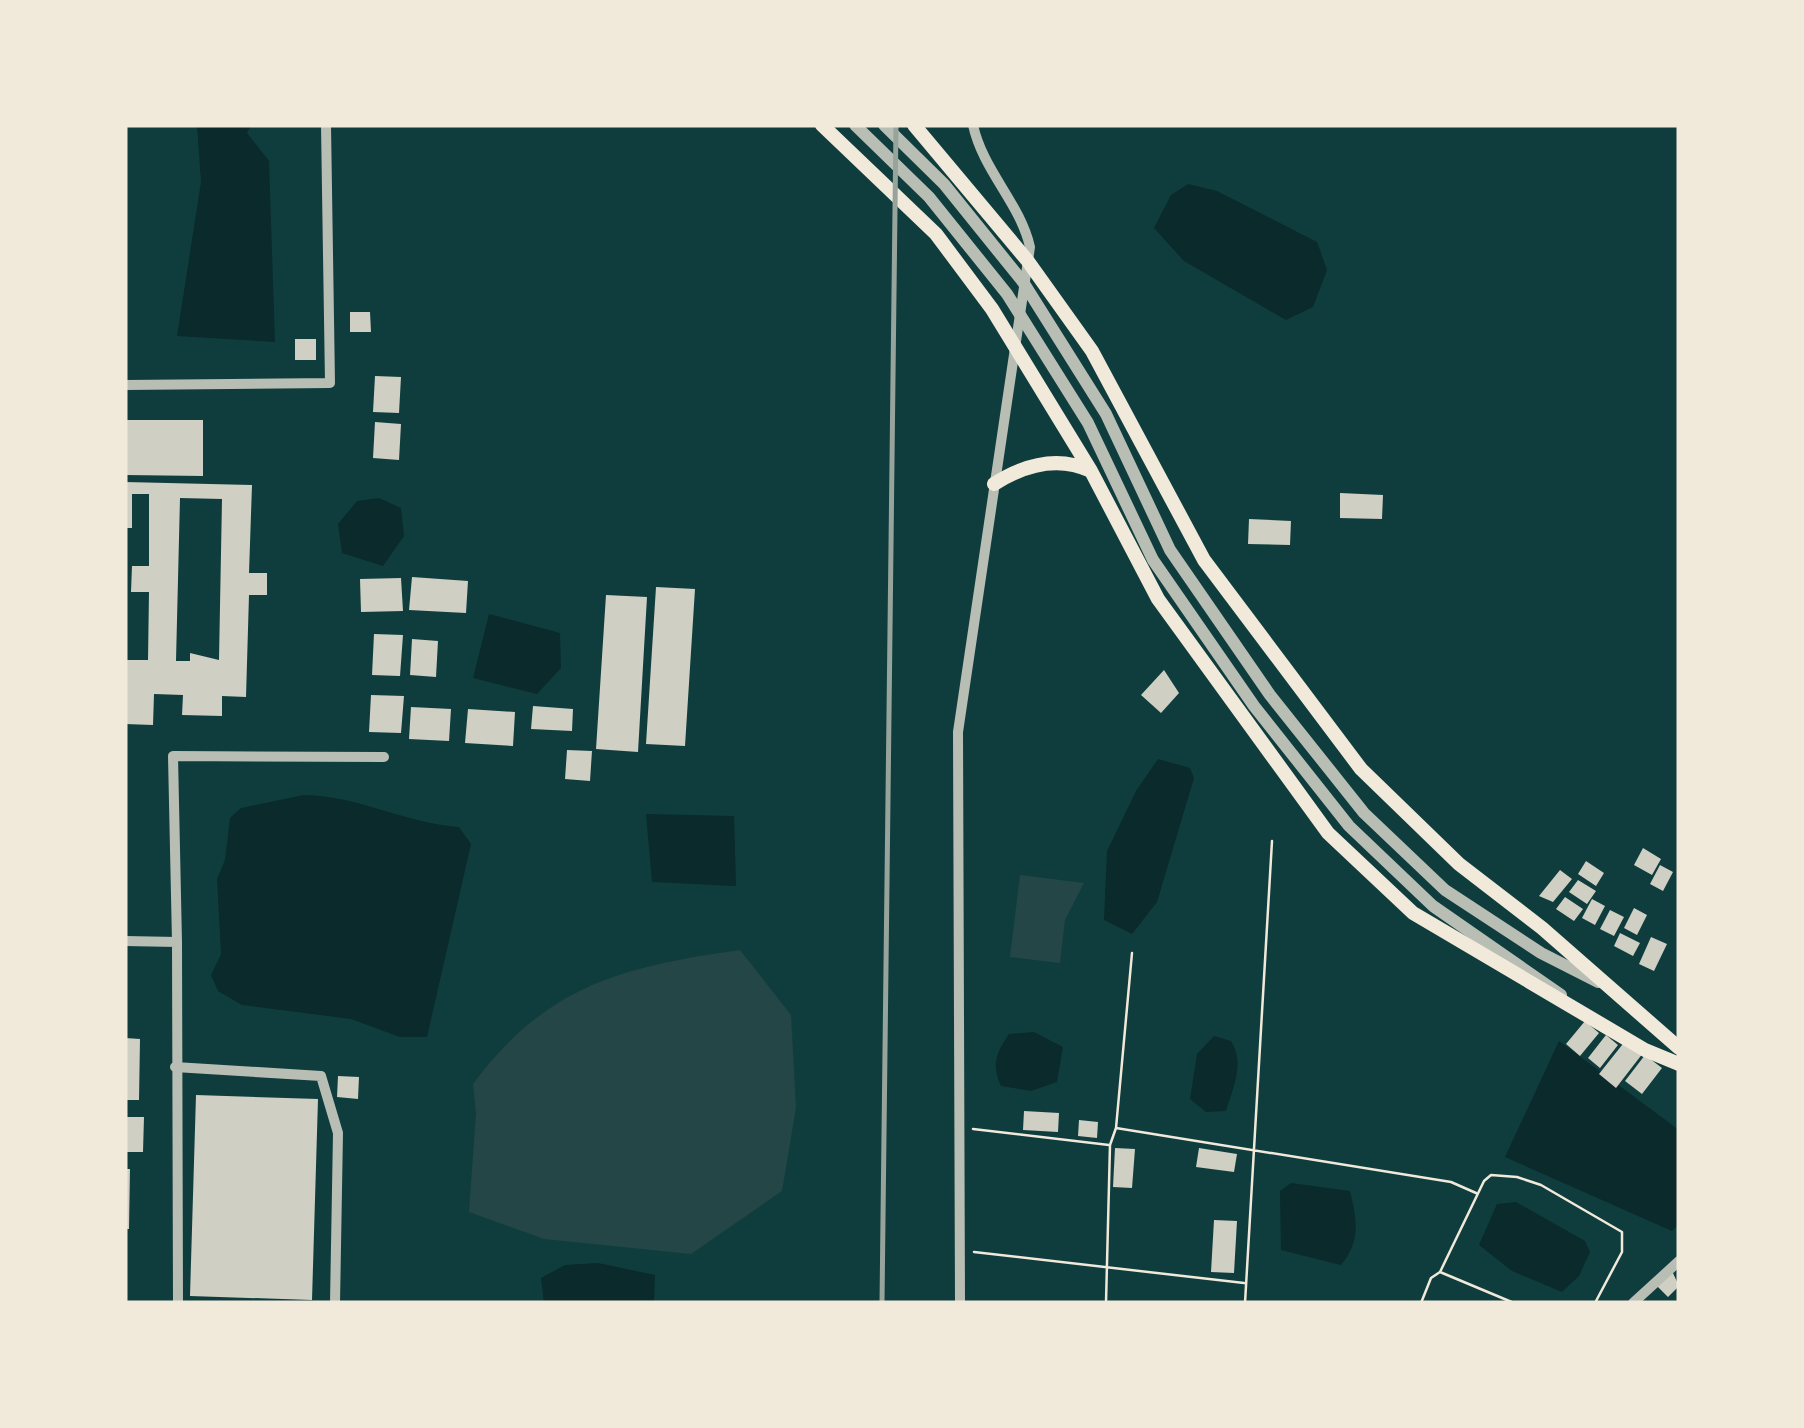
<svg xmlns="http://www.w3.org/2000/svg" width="1804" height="1428" viewBox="0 0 1804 1428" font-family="Signika,sans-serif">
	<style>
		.green { fill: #244646 }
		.water { fill: #0a2a2b }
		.building { fill: #cfcfc3; fill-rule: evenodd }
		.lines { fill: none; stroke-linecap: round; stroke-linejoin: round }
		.path { stroke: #f1e9da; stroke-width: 2.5 }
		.minor { stroke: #b8beb3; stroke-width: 10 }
		.tertiary { stroke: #b8beb3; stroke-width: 12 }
		.secondary { stroke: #f1e9da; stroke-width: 14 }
		.rail { stroke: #97a49c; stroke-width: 5 }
	</style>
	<rect width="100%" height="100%" fill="#0f3d3e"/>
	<path class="green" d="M1020,875L1084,883L1065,920L1060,963L1010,957Z
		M740,950L791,1015L796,1107L782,1191L691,1254L544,1239L469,1212L476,1113L473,1084C546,985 625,966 740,950Z"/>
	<path class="water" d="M197,125H251L247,133L269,161L275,342L177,336L201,182Z
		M1188,184L1217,191L1317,242L1327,270L1313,307L1286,320L1184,261L1154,228L1171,195Z
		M379,498L401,508L404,536L383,566L342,553L338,524L357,501Z
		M489,614L560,633L561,668L537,694L473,678Z
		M1158,759L1190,768L1194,778L1157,902L1132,934L1104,920L1107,851L1136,791Z
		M304,795C359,796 405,823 459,827L471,844L427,1037H400L351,1019L242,1005L218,991L211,975L221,954L217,879L225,860L230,818L241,808Z
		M646,814L734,816L736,886L652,882Z
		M1034,1032L1063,1047L1057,1082L1031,1091L1001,1086C991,1065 996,1053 1009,1034Z
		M1214,1036L1231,1041C1245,1063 1233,1088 1226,1111L1206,1112L1190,1099L1197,1054Z
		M1559,1041L1679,1130V1224L1672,1231L1505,1157Z
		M1291,1183L1350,1191C1357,1220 1361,1241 1341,1265L1281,1250L1280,1191Z
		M1516,1202L1585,1241L1590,1252L1579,1276L1562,1292L1512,1271L1479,1245L1497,1204Z
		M598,1263L655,1275L654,1303H544L541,1278L565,1265Z"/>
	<path class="building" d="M350,312H370L371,332H350Z
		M295,339H316V360H295Z
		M375,376L401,377L399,413L373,412Z
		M125,420H203V476L125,475Z
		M375,422L401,424L399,460L373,458Z
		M125,482L252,485L249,573H267V595H249L246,697L222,696V716L182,715L183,695L154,694L153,725L125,724V660H148L149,592H131L132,566H149V494H132V528H125ZM180,498L222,499L219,660L190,653V661H176Z
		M1340,493L1383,495L1382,519L1340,518Z
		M1249,519L1291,521L1290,545L1248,544Z
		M412,577L468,581L466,613L409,610Z
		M401,578L403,611L361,612L360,579Z
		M656,587L695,589L685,746L646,744Z
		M606,595L647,597L638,752L596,749Z
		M374,634L403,635L400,676L372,675Z
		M412,639L438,641L436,677L410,675Z
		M1164,670L1179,693L1161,713L1141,695Z
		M371,695L404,696L401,733L369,732Z
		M533,706L573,709L572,731L531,729Z
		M411,707L451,709L449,741L409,739Z
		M468,709L515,712L513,746L465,743Z
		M567,750L592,751L590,781L565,779Z
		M1643,848L1661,859L1652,875L1634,865Z
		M1586,861L1604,873L1596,886L1578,874Z
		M1660,865L1673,872L1663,891L1650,884Z
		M1560,870L1572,879L1553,902L1539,896Z
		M1578,880L1596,891L1587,904L1569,892Z
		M1565,897L1583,909L1574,921L1556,909Z
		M1592,899L1605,906L1595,925L1582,918Z
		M1634,908L1647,915L1637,935L1624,928Z
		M1610,910L1624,917L1614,936L1600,929Z
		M1620,933L1640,943L1633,956L1614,946Z
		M1651,937L1667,944L1654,971L1639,964Z
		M1585,1021L1599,1033L1580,1056L1566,1044Z
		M1606,1035L1618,1045L1600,1068L1588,1058Z
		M125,1038L140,1039L139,1100H125Z
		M1626,1040L1643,1053L1616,1088L1599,1074Z
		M1645,1055L1662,1068L1642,1094L1625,1081Z
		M338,1076L359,1077L358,1099L337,1097Z
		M196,1095L318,1099L312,1300L190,1296Z
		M1024,1111L1059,1113L1058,1132L1023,1130Z
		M125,1117H144L143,1152H125Z
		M1079,1120L1098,1122L1097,1138L1078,1136Z
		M1115,1148L1135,1149L1132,1188L1113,1187Z
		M1199,1148L1237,1154L1234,1172L1196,1167Z
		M125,1169H130L129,1229H125Z
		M1214,1220L1237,1221L1234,1273L1211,1272Z
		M1672,1271L1679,1286L1668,1297L1657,1286Z"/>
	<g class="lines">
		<path class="path" d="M1116,1128L1451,1182L1476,1193
			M973,1129L1109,1145
			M974,1252L1244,1283
			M1440,1272L1484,1181L1491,1175L1517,1177L1541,1185L1622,1232V1252L1595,1303
			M1106,1303L1110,1145L1116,1128L1132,953
			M1245,1303L1272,841
			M1421,1303L1431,1278L1440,1272L1514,1303"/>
		<path class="minor" d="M125,385L330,383L326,125
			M125,941L177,942L178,1303
			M177,942L173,756L384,757
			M175,1067L321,1076L338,1133L335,1303
			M960,1303L958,732L1030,247C1020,203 983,171 973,125
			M1633,1303L1679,1261"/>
		<path class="tertiary" d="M855,125L929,197L1007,294L1088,423L1153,560L1254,706L1349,826L1433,906L1561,995
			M884,125L944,184L1023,282L1106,414L1170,550L1270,695L1364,813L1445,890L1541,953L1598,982"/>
		<path class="secondary" d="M822,125L936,234L992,309L1091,471L1158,599L1328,833L1413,913L1645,1050L1679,1064
			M914,125L1027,260L1092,351L1204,560L1361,769L1459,864L1542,928L1679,1048
			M994,484C1024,465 1057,455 1091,471"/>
		<path class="rail" d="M882,1303L896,125"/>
	</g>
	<rect width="1804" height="1428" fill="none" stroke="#f1e9da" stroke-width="255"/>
</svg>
